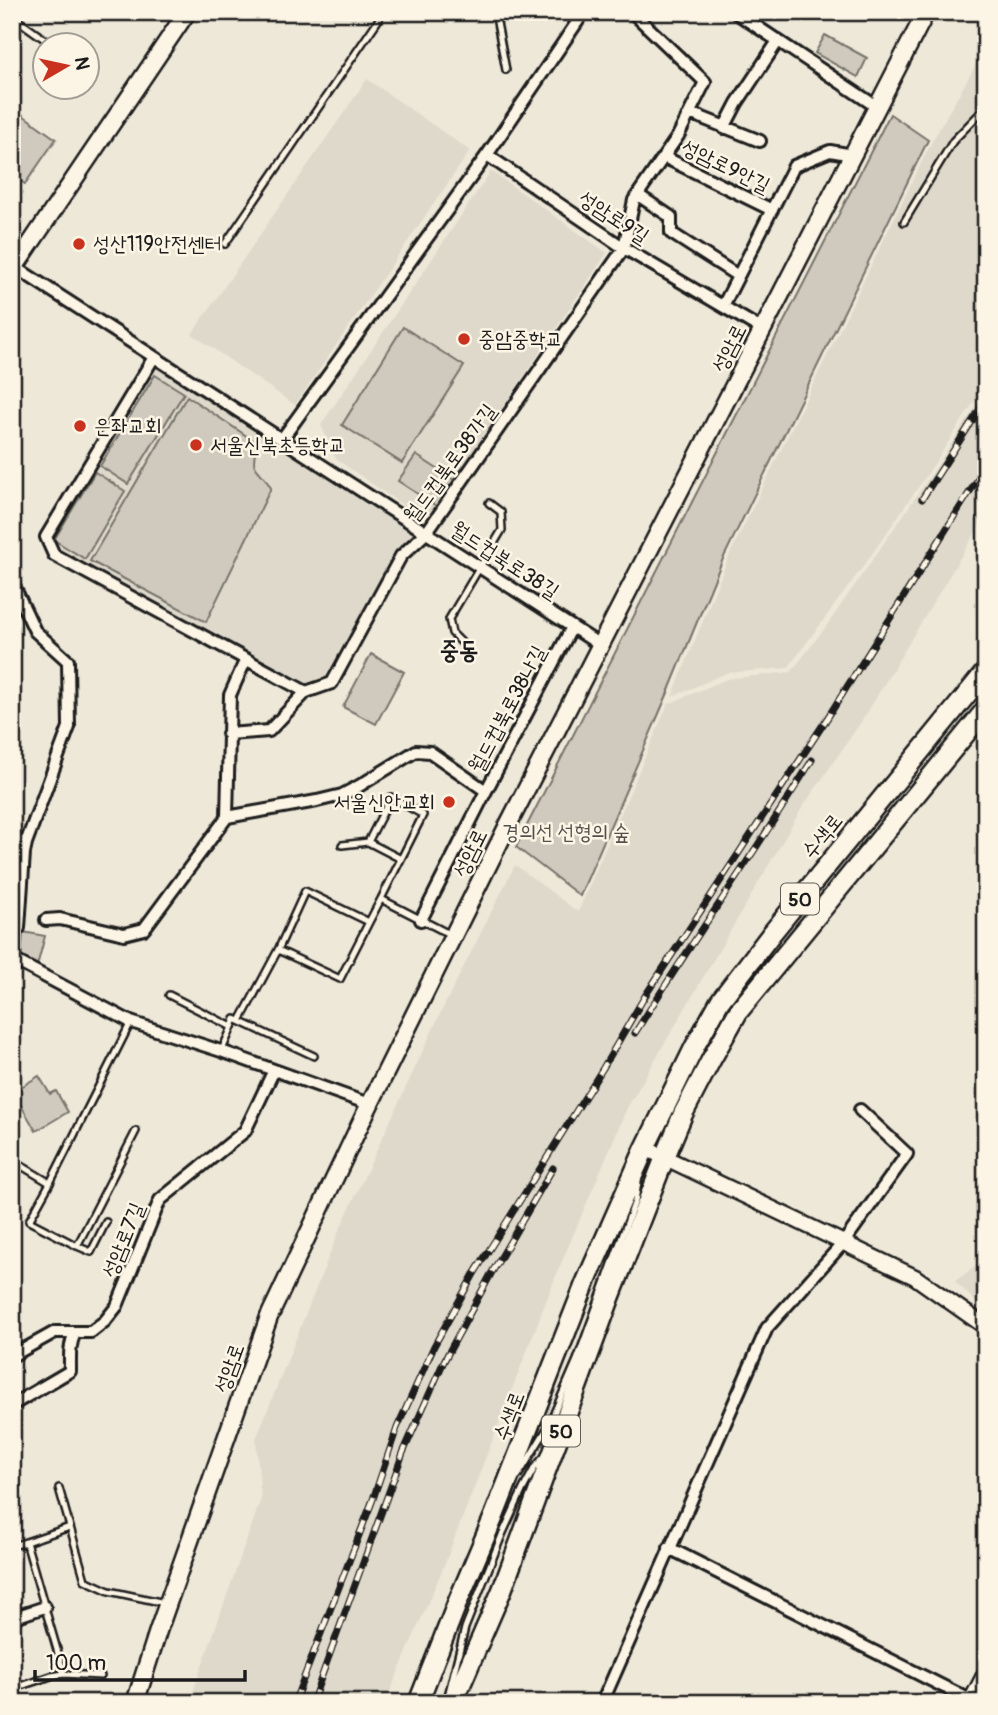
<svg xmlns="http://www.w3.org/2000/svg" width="998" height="1715" viewBox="0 0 998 1715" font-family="Pangolin,'Poor Story',sans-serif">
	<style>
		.built { fill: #ded9cb }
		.green { fill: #cfcabd; stroke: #76736c; stroke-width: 2 }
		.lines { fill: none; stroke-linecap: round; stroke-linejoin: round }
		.service-casing { stroke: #1c1c1c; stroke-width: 10 }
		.minor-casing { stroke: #1c1c1c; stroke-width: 16 }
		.tertiary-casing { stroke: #1c1c1c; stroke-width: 19 }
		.secondary-casing { stroke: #1c1c1c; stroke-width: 21 }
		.primary-casing { stroke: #1c1c1c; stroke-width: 23 }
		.service { stroke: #fcf5e5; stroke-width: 5 }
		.minor { stroke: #fcf5e5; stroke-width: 10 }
		.tertiary { stroke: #fcf5e5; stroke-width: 14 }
		.secondary { stroke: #fcf5e5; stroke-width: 16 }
		.primary { stroke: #fcf5e5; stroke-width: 18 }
		.rail-casing { stroke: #1c1c1c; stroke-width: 7 }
		.rail { stroke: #fcf5e5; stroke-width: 4.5; stroke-dasharray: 13; stroke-linecap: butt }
		.poi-dot { fill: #c8321e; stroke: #fcf5e5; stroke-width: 2.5 }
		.labels { text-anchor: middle; stroke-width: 5; stroke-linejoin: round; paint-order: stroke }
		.shield { fill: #fcf5e5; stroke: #5f5d58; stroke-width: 2 }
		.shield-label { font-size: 19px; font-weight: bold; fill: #1c1c1c }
		.street-label { font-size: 21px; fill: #1c1c1c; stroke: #fcf5e5 }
		.poi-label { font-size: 21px; fill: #1c1c1c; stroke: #fcf5e5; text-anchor: start }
		.park-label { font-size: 21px; fill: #52504c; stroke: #fcf5e5 }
		.quarter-label { font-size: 24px; font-weight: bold; fill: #1c1c1c; stroke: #fcf5e5 }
	</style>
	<rect width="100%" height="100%" fill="#eee8d9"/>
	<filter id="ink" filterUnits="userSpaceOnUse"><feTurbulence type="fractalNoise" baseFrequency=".0143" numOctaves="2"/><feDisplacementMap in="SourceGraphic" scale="14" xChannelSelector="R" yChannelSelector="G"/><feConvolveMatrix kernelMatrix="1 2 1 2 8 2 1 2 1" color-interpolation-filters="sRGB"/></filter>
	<g filter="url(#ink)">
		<path class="built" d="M986,47V383L935,463L865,564L788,668L726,673L672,697L730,554L930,145Z
			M367,79L470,151L295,405L192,334Z
			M491,171L607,253L432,512L417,515L336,459L321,425Z
			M154,357L426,533L401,556L332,683L306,692L54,555L46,537Z
			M986,391V515L865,716L802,808L627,1108L555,1278L443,1568L385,1703H189L261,1499L256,1439L339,1231L442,1010L515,865L578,912L668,704L727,679L791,672L828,624L933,472Z
			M986,1259V1313L955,1281Z"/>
		<path class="green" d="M825,35L867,58L858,77L815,53Z
			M20,113L56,139L25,184L12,175V124Z
			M890,114L928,140L722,561L667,695L580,896L516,847Z
			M403,327L464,366L402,463L342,425Z
			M155,375L184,393L128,484L100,466Z
			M187,396L257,443C249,475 259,464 271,488L206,622L90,561Z
			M416,455L454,480L436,506L398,481Z
			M95,472L125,491L85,559L54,540Z
			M371,654L404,672L376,724L343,707Z
			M23,932L45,936L37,966L21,957Z
			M39,1076L50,1094L56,1091L68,1112L36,1131L13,1092Z"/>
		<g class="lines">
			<defs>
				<path id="service" d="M495,12L506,70
					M12,16L54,46
					M904,222L953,141L986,107
					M225,244L379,19L378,12
					M461,642L452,633L449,619L502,530L501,512L489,503
					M342,845L368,842
					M381,899L423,815L391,797L368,842L401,859
					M369,922L381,899L451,935
					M169,995L232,1027L235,1019L314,1056
					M240,1021L278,950L305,891L369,922L340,979L278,950
					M222,1050L232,1027
					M12,1160L50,1183L131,1022
					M50,1183L29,1221L77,1246L136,1131
					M77,1246L91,1252L106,1222
					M518,1476L548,1427L577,1360L635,1201L638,1182
					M59,1488L85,1580L109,1591L165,1603
					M26,1542L70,1527
					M12,1546L26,1542L64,1674
					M12,1689L51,1676L64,1674L101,1676
					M448,1696L465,1628L502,1535L523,1489L535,1467L544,1457"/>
				<path id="minor" d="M735,12L877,107
					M690,113L760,141
					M724,128L737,103L778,41
					M487,155L624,248L763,330
					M664,157L772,210
					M638,195L671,217V233L738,276
					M15,267L600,645
					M723,306L794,166L830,151L853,155
					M154,357L46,537L54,555L306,692L332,683L401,556L426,533L624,248L634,200L678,136L705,82L632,12
					M282,439L487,155L584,12
					M12,582L35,631L68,661L69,727L26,843L12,839
					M228,734L269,731L306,692
					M227,817L230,695L246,659
					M46,920L60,919L124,934L144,929L227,817L317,801L342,795L359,786L416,751L430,752L486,791L572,627
					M421,920L486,791
					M19,928L24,853L26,843
					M12,959L131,1022L221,1051L369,1104
					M12,1356L55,1332H91L105,1321L117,1306L160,1200L245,1131L274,1070
					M12,1405L70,1371C70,1357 69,1345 75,1333
					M669,1548L976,1703
					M12,1618L45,1607
					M602,1703L767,1328L844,1242L907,1154L860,1110"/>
				<path id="tertiary" d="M645,1148L915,1277L986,1327
					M970,1703L986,1672"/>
				<path id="secondary" d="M12,271L187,12
					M135,1703L158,1631L269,1317L365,1114L509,823L926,12"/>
				<path id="primary" d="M418,1703L458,1601L494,1516L585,1284L645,1148L695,1046L720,1001L772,933L986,671
					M453,1703L502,1590L610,1298L665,1157L683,1114L711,1060L738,1012L986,709"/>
			</defs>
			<use href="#service" class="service-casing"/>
			<use href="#minor" class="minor-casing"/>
			<use href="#tertiary" class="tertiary-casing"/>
			<use href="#secondary" class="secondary-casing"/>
			<use href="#primary" class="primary-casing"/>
			<use href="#service" class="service"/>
			<use href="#minor" class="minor"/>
			<use href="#tertiary" class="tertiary"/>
			<use href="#secondary" class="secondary"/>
			<use href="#primary" class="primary"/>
			<defs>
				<path id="rail" d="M922,499L986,400
					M635,1033C692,941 755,853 812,760
					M294,1703L372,1502L397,1428L434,1346L474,1274L603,1068L645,996L828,717L986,466
					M312,1703L403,1453L444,1361L491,1274L553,1168"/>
			</defs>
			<use href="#rail" class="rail-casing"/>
			<use href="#rail" class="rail"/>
		</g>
	</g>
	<g class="poi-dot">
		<circle cx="79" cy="244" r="7"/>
		<circle cx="464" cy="339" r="7"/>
		<circle cx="80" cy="426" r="7"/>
		<circle cx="196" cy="445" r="7"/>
		<circle cx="449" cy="802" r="7"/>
	</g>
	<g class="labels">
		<g class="shield">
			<rect x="781" y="883.5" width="38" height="31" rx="5"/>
			<rect x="542" y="1415.5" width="38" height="31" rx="5"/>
		</g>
		<g class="shield-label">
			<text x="800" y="906">50</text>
			<text x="561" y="1438">50</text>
		</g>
		<g class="street-label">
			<text transform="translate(726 166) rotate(26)" y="7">성암로9안길</text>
			<text transform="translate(614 217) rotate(33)" y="7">성암로9길</text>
			<text transform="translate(729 348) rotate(-63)" y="7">성암로</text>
			<text transform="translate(450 463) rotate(-54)" y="7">월드컵북로38가길</text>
			<text transform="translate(505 560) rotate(33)" y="7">월드컵북로38길</text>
			<text transform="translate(507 709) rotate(-62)" y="7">월드컵북로38나길</text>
			<text transform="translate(822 836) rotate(-51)" y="7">수색로</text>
			<text transform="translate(470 853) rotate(-64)" y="7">성암로</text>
			<text transform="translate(123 1240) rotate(-68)" y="7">성암로7길</text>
			<text transform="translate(229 1368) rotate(-70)" y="7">성암로</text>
			<text transform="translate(509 1416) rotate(-69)" y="7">수색로</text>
		</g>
		<g class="poi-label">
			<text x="93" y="251">성산119안전센터</text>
			<text x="478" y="346">중암중학교</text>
			<text x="94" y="433">은좌교회</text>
			<text x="210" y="452">서울신북초등학교</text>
			<text x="435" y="809" text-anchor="end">서울신안교회</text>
		</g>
		<g class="park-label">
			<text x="566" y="839">경의선 선형의 숲</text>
		</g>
		<g class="quarter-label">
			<text x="459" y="658">중동</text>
		</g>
	</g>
	<rect width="998" height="1715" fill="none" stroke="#fcf5e5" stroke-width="42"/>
	<rect x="21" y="21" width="956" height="1673" fill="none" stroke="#1c1c1c" stroke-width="2.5" filter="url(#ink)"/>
	<g transform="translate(66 66) rotate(81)"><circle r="33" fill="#fcf5e5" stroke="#a29e95" stroke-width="2"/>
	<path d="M0-5L12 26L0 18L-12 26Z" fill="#c8321e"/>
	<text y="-10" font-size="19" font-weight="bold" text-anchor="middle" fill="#1c1c1c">N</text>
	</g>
	<path d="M35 1670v10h210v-10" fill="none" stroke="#1c1c1c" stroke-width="3.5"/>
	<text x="46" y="1670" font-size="21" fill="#1c1c1c" stroke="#fcf5e5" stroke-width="5" paint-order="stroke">100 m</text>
</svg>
